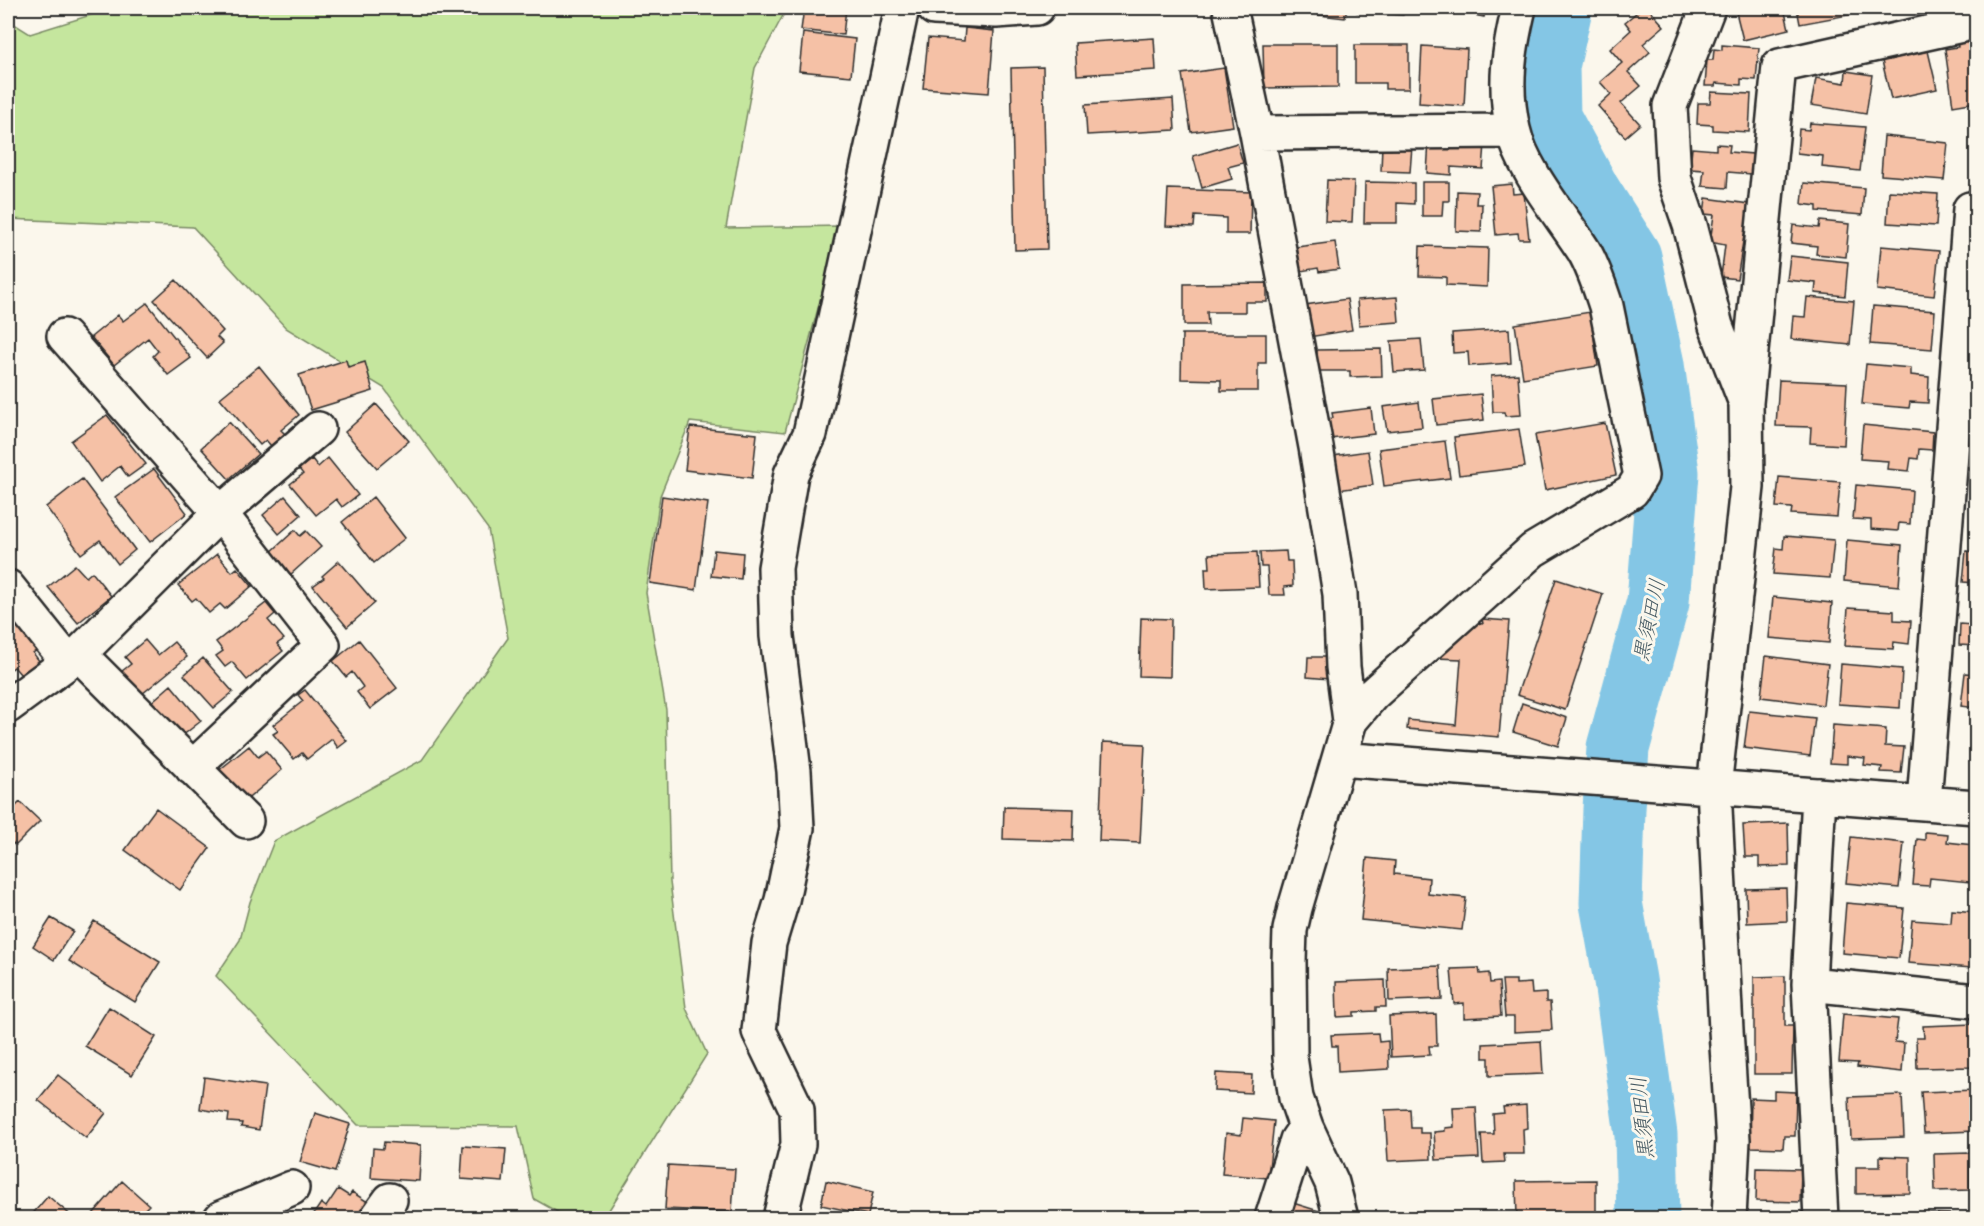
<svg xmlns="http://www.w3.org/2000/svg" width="1984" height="1226" viewBox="0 0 1984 1226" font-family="'Architects Daughter','Klee One',sans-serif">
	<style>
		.green { fill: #c5e69e; stroke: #788864; stroke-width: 1.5 }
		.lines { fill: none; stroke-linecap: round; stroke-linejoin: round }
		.river { stroke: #84c6e5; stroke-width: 63 }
		.building { fill: #f5c1a6; stroke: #2b2b2b; stroke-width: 1.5 }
		.minor-casing { stroke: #2b2b2b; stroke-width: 38 }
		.minor { stroke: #fbf7ec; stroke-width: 33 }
		.labels { text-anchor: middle; stroke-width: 6; stroke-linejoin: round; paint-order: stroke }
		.water-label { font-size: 21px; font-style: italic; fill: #465a63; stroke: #fbf7ec }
	</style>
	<rect width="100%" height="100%" fill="#fbf7ec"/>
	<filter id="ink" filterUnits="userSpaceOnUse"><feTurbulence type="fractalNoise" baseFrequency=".0167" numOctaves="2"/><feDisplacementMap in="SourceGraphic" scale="12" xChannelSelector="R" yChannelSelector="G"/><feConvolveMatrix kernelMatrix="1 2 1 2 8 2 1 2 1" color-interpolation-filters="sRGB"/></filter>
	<g filter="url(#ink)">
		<path class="green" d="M113,8H787L755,68L726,228L840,226L785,432L690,422L660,496L646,593L666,710L670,882L686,1008L707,1054L604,1218H568L534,1199L518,1126L358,1125L216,976L240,940L250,902L274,841L422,760L508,638L488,529L384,388L286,328L193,227L8,219V20L30,34Z"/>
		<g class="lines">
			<path class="river" d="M1561,8L1548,66L1549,118L1589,192L1630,257L1653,365L1668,473L1658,602L1618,748L1614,809L1611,903L1625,980L1646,1135L1648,1218"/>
		</g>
		<path class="building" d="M804,8H846L843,35L801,30Z
			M1247,8H1299V13L1246,11Z
			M1303,8H1347L1345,18L1303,13Z
			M1358,8H1404L1403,15L1357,12Z
			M1413,8H1457V14L1413,12Z
			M1466,8H1503L1501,15L1485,12L1484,17L1465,13Z
			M1642,8H1648L1664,26L1643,44L1650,52L1628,72L1641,86L1621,103L1640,124L1625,137L1598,106L1611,94L1600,82L1622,63L1610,49L1631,30L1625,22Z
			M1735,8H1784L1789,29L1743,40Z
			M1797,8H1858L1859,13L1800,24Z
			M965,28L994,31L989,93L923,88L928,38L964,41Z
			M803,33L855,39L851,76L799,71Z
			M1154,38L1156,70L1077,75L1075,43Z
			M1976,39V102L1953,106L1945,49L1958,47L1957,42Z
			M1263,44H1338V87L1264,88Z
			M1355,45H1409V89H1385V83H1355Z
			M1722,45L1759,48L1756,80L1741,79V85L1716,83L1715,86H1705L1707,60H1713L1714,49L1722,50Z
			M1422,46L1467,49L1464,106L1419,103Z
			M1928,51L1937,89L1891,99L1882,61Z
			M1043,67L1047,249L1015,250L1011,68Z
			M1224,68L1233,126L1191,132L1182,74Z
			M1846,71L1872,75L1866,114L1811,105L1816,78L1845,83Z
			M1711,92L1751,94L1749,132L1713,130V125L1697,124L1698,103H1710Z
			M1173,99L1175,130L1087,135L1085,105Z
			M1810,123L1865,127L1860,171L1822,167L1823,156L1797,153L1799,129L1809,130Z
			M1884,136L1948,143L1944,180L1881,175Z
			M1429,141L1485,144L1483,169L1451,167V175L1427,173Z
			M1237,143L1243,163L1228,167L1232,179L1202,188L1193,156Z
			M1716,144L1730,145L1729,152L1753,154L1751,174L1728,172L1727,188L1702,186L1704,170L1690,169L1692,148L1716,150Z
			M1382,145L1412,146L1410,172L1381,171Z
			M1327,180L1354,181L1352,222L1325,221Z
			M1365,182L1414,183V204L1397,203V223H1364Z
			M1422,182H1449V201H1443L1442,216H1422Z
			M1804,183L1864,188L1862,215L1817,211V206L1802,204Z
			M1512,184L1513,194L1524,193L1529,239H1519L1518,233L1496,235L1491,186Z
			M1168,189L1251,192L1250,234H1226V218L1195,216L1194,227L1166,226Z
			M1457,191L1477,192L1476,204H1482L1481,232L1456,231Z
			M1889,191L1938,194L1936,226L1887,223Z
			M1706,198L1749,204L1737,279L1721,277L1725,245L1710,242L1714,215L1704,214Z
			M1820,221L1849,224L1846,257L1816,254L1817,246L1791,243L1793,225L1819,228Z
			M1335,242L1339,269L1319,272L1318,268L1301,271L1297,247Z
			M1420,246L1488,248L1487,287L1446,285V277L1419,276Z
			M1881,246L1939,251L1934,296L1877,290Z
			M1790,256L1848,262L1845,296L1815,293L1816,283L1787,280Z
			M176,280L223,331L217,337L223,343L207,358L154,300Z
			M1267,283V302H1245V312H1207L1208,325H1184V284Z
			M1397,297L1399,322L1359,325L1357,300Z
			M1807,297L1854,301L1850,345L1791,339L1793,316L1805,317Z
			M1347,299L1352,330L1309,337L1305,305Z
			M147,303L191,358L168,375L153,356L158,351L148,338L114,365L91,337L118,315L123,321Z
			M1873,306L1935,311L1932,349L1870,344Z
			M1590,312L1598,366L1523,378L1515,324Z
			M1509,329L1511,363L1469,366L1468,352L1453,353L1452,333Z
			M1182,334H1266V363H1258V391H1221V380L1181,379Z
			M1421,339L1424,370L1394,372L1391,341Z
			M1381,349L1382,376L1350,377V371H1317V350Z
			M346,360L348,367L365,362L373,391L311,410L299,375Z
			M1866,364L1911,368V375L1929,377L1928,403L1910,402L1909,408L1862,404Z
			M259,366L299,415L281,430L285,434L271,446L266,440L260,445L220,398Z
			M1518,374L1521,415L1505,416L1504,412H1493L1491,376Z
			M1779,380L1847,383L1844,445L1810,443L1811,427L1776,426Z
			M1481,394L1484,420L1436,425L1433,399Z
			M1419,402L1422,427L1387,431L1383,407Z
			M376,404L409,441L377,468L345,432Z
			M1371,408L1374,434L1330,439L1327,419L1333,418L1332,413Z
			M107,415L146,464L128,477L120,466L100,482L71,441Z
			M229,422L258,454L229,479L201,448Z
			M1605,423L1616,475L1545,490L1535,435Z
			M1863,425L1933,432L1932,450L1919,449L1918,459L1911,458L1909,471L1887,469L1888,461L1860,459Z
			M690,427L757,434L752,478L685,470Z
			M1519,429L1525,467L1459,475L1454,437Z
			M1445,441L1450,478L1384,486L1379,449Z
			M1368,451L1373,485L1338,490L1333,456Z
			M328,458L358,495L342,507L336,499L316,515L290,484L303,474L299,469L312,459L318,467Z
			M154,469L187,513L150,542L115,497Z
			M1779,477L1840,482L1837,517L1791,514L1792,508L1776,507Z
			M82,479L135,550L118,564L100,540L81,554L46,507Z
			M1976,479V509L1974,508Z
			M1856,485L1912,490L1910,524L1899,523L1898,531L1871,529V520L1853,519Z
			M285,496L301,515L279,534L263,515Z
			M662,496L708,503L696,590L650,583Z
			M373,497L405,538L374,563L342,522Z
			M295,530L300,536L306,531L321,547L290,575L270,553Z
			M1784,536L1834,540L1830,578L1773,574L1776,548L1783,549Z
			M1847,540L1902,545L1899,586L1844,581Z
			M714,550L743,553L741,579L711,576Z
			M1286,551L1287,561H1292L1293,586L1284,587L1285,595H1269L1267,567H1261L1260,552Z
			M1966,551L1976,552V583L1963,582Z
			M1257,552L1259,587L1206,589L1205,568H1210L1209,554Z
			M217,554L232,572L237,568L252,586L225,609L220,604L209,613L196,598L192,601L178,585Z
			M339,561L375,603L347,627L313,586L324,578L322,576Z
			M75,565L86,577L92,572L111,596L78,623L48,587Z
			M1556,579L1603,594L1565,710L1517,695Z
			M1773,597L1832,603L1829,643L1769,638Z
			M266,603L275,614L268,620L284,639L277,644L283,651L247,680L232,662L225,667L216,656L223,651L216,642Z
			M1974,603H1976V646L1959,645L1960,624L1972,625Z
			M1848,608L1894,611V620L1911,621L1909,644L1894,642L1893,649L1845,646Z
			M8,609L37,650L33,653L40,662L21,675L14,667L9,671L8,669Z
			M1141,618L1171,619L1170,677L1139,676Z
			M1482,619L1509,621L1499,737L1407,729L1408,720L1456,725L1461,659L1437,658L1475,623L1483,624Z
			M145,640L158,655L174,642L187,657L142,694L122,671L131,664L125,657Z
			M359,640L397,688L370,709L357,692L363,687L352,672L346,677L333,661Z
			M1766,656L1828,664L1823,705L1761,697Z
			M1308,657H1330L1329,679L1307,677Z
			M203,658L233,692L214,708L184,675Z
			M1841,664L1902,669L1900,708L1838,704Z
			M1965,673L1976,674V708L1961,706Z
			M171,685L201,721L177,740L148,705Z
			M305,690L347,741L338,748L332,739L307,759L302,753L294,759L273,734L278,731L273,725L303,701L298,695Z
			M1522,703L1567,718L1558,746L1513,732Z
			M1749,711L1815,718L1810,756L1744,748Z
			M1833,725L1886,729L1885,746L1904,747L1901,773L1881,772L1882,767L1864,765L1865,758L1847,756V764L1830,763Z
			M1103,742L1145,744L1140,843L1099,841Z
			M249,746L258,757L266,751L282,770L244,802L218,771Z
			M8,800L15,807L20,802L40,821L16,845L14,843L8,850Z
			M1004,807L1074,809L1073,841L1003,839Z
			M156,808L210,848L180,890L125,850Z
			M1788,823L1789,866L1759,867V857H1745L1743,825Z
			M1925,832L1948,834L1947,842L1973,845L1970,882L1930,878L1929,886L1913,885L1917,839L1925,840Z
			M1851,837L1904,843L1899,888L1846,883Z
			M1367,858L1395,861L1394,874L1429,878L1428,894L1466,898L1462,930L1361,920Z
			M1786,888L1787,921L1747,923L1746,889Z
			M1846,903L1904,908L1899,958L1842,953Z
			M1952,910L1976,912L1972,968L1908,963L1912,920L1951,923Z
			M51,918L73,931L54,960L33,946Z
			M94,921L160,962L135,1002L69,961Z
			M1440,966L1442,999L1389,1001L1388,968Z
			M1479,968L1480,974L1489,973L1490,983L1499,982L1501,1016L1464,1018V1003L1454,1004L1451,969Z
			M1785,976V1026H1793L1792,1074H1754V977Z
			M1385,980L1386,1007H1376V1011L1354,1012V1016L1337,1017L1336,982Z
			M1502,980H1516V984L1531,983L1532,994L1546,993V1002H1550L1552,1030L1514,1032V1017H1505Z
			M109,1007L156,1037L132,1075L85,1046Z
			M1436,1014L1437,1046H1429L1430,1055L1391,1057L1389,1016Z
			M1843,1014L1898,1019L1895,1042L1904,1043L1902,1072L1857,1067L1858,1063L1839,1062Z
			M1974,1024V1033H1976V1067L1917,1068L1916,1038H1924L1923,1026Z
			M1378,1033L1379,1042L1388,1041L1389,1069L1338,1072L1337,1046H1332L1331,1035Z
			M1541,1041L1543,1074L1489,1076V1058H1483V1044Z
			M1216,1073L1252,1075L1251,1093L1215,1091Z
			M58,1075L106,1113L86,1138L38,1100Z
			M204,1077L265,1086L259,1130L241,1127L242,1123L228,1122L229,1114L200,1109Z
			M1976,1090V1131L1924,1133L1921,1092Z
			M1774,1091L1796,1092L1795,1136H1784L1783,1148L1750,1147L1751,1098L1774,1099Z
			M1902,1095L1904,1137L1851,1139L1849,1097Z
			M1526,1105L1527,1128L1523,1129L1524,1154H1504L1505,1162L1483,1163L1481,1134H1494L1493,1114L1504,1113L1503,1107Z
			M1476,1107L1479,1158L1436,1160L1434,1132L1445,1131V1128L1454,1127L1453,1108Z
			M1410,1109L1411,1128H1420V1133H1430L1431,1159L1388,1161L1385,1110Z
			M315,1113L350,1124L335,1172L300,1162Z
			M1243,1118L1274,1121L1268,1178L1222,1174L1226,1133L1241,1135Z
			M384,1142L421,1145L419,1181L371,1178L373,1148L383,1149Z
			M463,1146L506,1149L503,1182L461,1179Z
			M1970,1153V1190L1935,1191L1934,1154Z
			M1880,1156L1910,1157V1193L1856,1194V1167H1880Z
			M668,1165L735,1169L732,1212L665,1209Z
			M1757,1168L1801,1169L1800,1202L1756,1201Z
			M1596,1180V1218H1517L1516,1181Z
			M122,1181L149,1205L136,1218H98L93,1214Z
			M826,1181L873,1192L868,1215L821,1205Z
			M338,1189L349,1196L352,1192L371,1204L361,1218H311L321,1203L326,1207Z
			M48,1196L74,1218H29Z
			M1293,1203L1322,1212L1320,1218H1289Z
			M1928,1213L1976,1215V1218H1928Z
			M411,1214L425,1218H409Z
			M816,1214L840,1218H815Z"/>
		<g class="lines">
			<defs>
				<path id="minor" d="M934,8L996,11L1037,8
					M1230,8L1257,133L1316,447L1340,594L1343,667L1350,721L1295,908L1290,930L1289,961L1290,1057L1296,1098L1306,1127L1332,1183L1341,1218
					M1708,8L1670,106L1674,178L1690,225L1716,326L1744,398
					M1257,133L1513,131
					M64,336L220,513L323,645L192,768
					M8,587L68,662
					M79,654L246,821
					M8,706L79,654L220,513L318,429
					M1350,721L1372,695L1533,550L1632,491L1641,476L1606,306C1600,288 1594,268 1584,251C1562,216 1522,170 1513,129C1503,85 1509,50 1519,8
					M1339,759L1976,807
					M1819,795L1809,984L1821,1218
					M1924,802L1970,209L1976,210
					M1809,984L1976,1001
					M221,1218L292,1188
					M377,1218L390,1200
					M780,1218L798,1144L797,1110L759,1031L769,943L782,900L797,828L794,771L777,636L775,568L791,474L810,434L902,8
					M1272,1218L1297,1140L1306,1127
					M1729,1218L1733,1140L1726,1030L1714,788L1747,487L1746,403L1779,66L1976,22"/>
			</defs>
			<use href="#minor" class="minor-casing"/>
			<use href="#minor" class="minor"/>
		</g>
	</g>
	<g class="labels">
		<g class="water-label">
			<text transform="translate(1649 620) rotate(-78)" y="7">黒須田川</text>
			<text transform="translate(1642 1118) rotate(-96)" y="7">黒須田川</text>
		</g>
	</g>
	<rect width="1984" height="1226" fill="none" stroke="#fbf7ec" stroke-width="30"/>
	<rect x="15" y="15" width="1954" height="1196" fill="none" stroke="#2b2b2b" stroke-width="2" filter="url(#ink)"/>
</svg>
